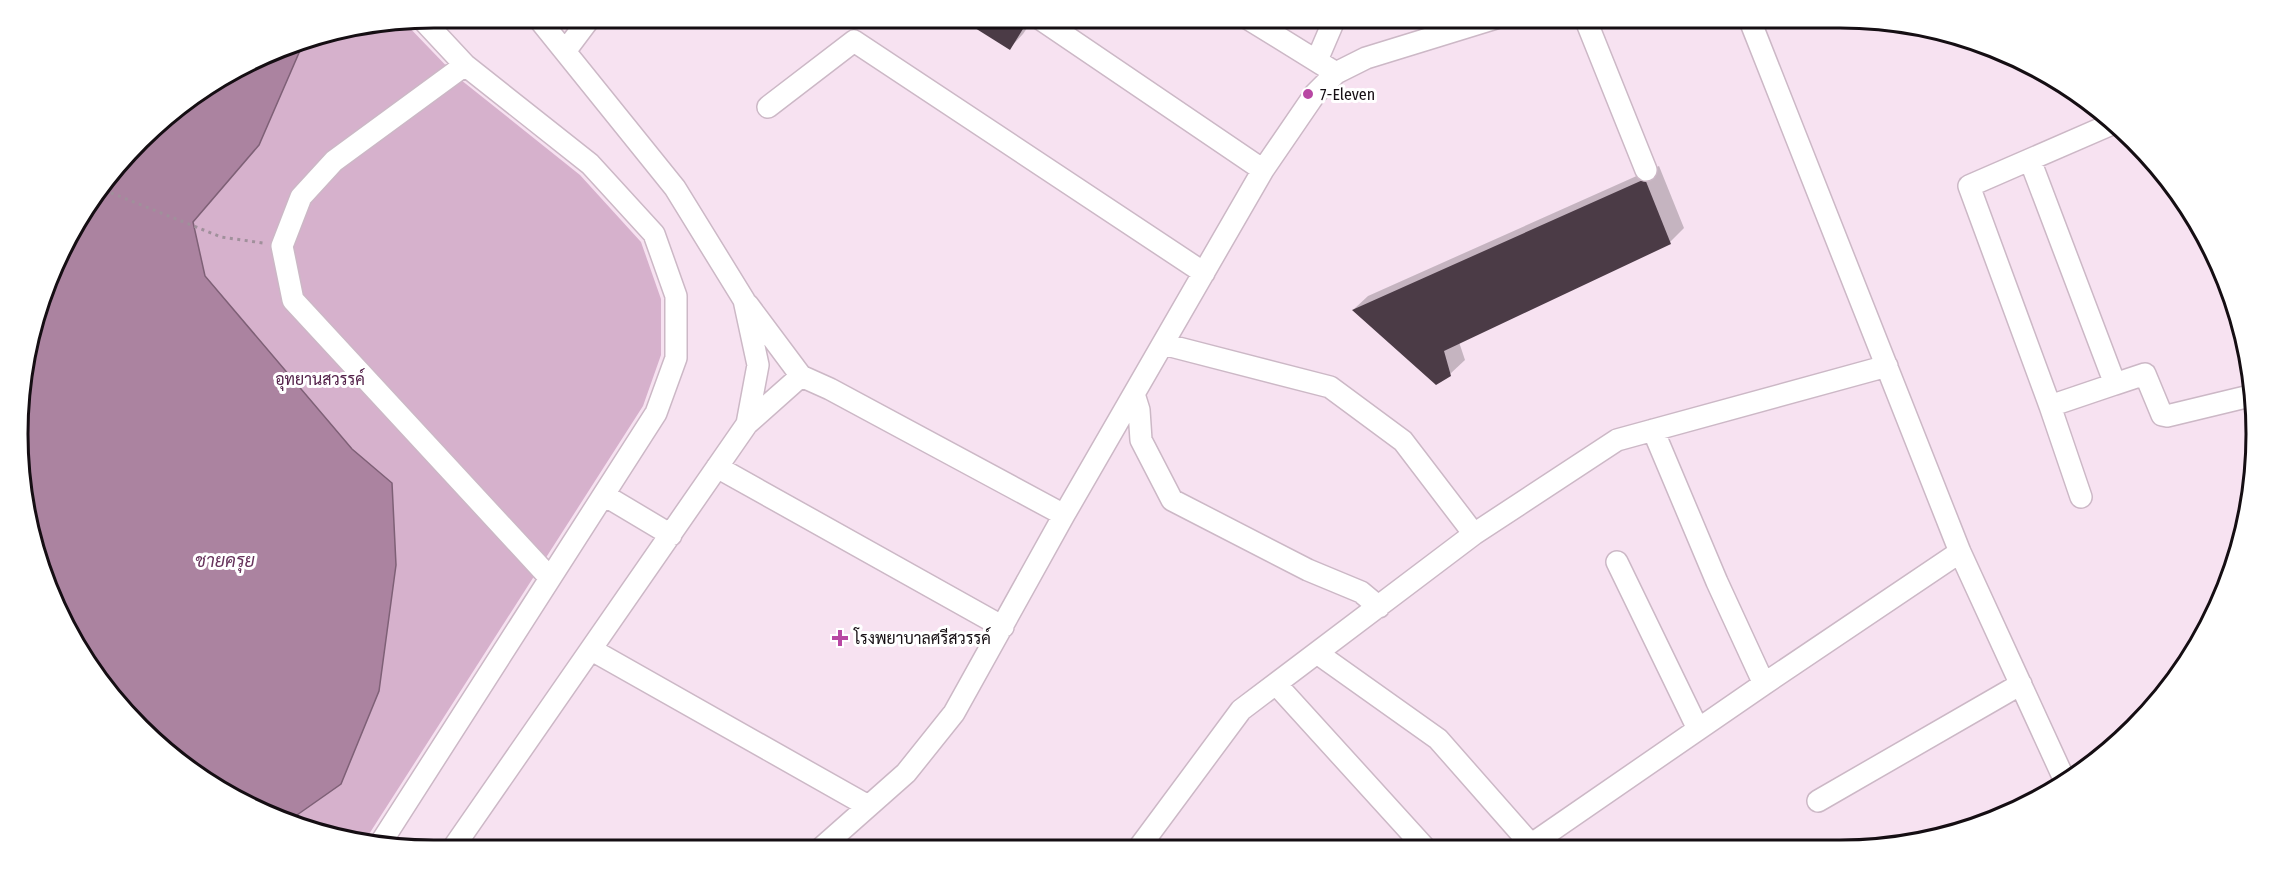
<svg xmlns="http://www.w3.org/2000/svg" width="2275" height="869" viewBox="0 0 2275 869" font-family="'Fira Sans Condensed',Sarabun,sans-serif">
	<style>
		.green { fill: #d6b1cc }
		.water { fill: #ab83a0; stroke: #7e6076; stroke-width: 1.5 }
		.shadow { fill: #0003 }
		.building { fill: #4b3b46 }
		.lines { fill: none; stroke-linecap: round; stroke-linejoin: round }
		.minor-casing { stroke: #ccb8c6; stroke-width: 24 }
		.path { stroke: #a0909b; stroke-width: 3; stroke-dasharray: 3 4.5; stroke-linecap: butt }
		.minor { stroke: #fff; stroke-width: 21 }
		.poi-dot { fill: #b847a3; stroke: #fff; stroke-width: 2 }
		.labels { text-anchor: middle; stroke-width: 6; stroke-linejoin: round; paint-order: stroke }
		.poi-label { font-size: 16px; fill: #150e13; stroke: #fff; text-anchor: start }
		.park-label { font-size: 16px; fill: #54224a; stroke: #fff }
		.water-label { font-size: 18px; font-style: italic; fill: #66325b; stroke: #fff }
		.rim { fill: none; stroke: #150e13; stroke-width: 3 }
	</style>
	<rect width="100%" height="100%" fill="#f7e2f1"/>
	<path class="green" d="M405,23L456,76L580,175L641,242L661,299V355L643,406L364,842L326,837L250,808L181,765L88,666L50,594L26,516L22,380L40,300L74,227L160,121L227,74L300,40Z"/>
	<path class="water" d="M305,39L259,145L193,222L205,276L352,449L392,483L396,565L379,691L341,784L287,822L250,808L181,765L88,666L50,594L26,516L22,380L40,300L74,227L160,121L227,74Z"/>
	<path class="shadow" d="M962,18H1034L1023,34L1009,49Z
		M1659,166L1684,228L1670,242L1459,342L1465,360L1450,374L1354,309L1368,296Z"/>
	<path class="building" d="M959,18H1017L1026,24L1010,50Z
		M1645,179L1671,244L1444,351L1451,376L1436,385L1352,310Z"/>
	<g class="lines">
		<defs>
			<path id="minor" d="M1039,18L1263,170
				M1247,18L1336,73
				M1585,18L1646,170
				M1749,18L1960,552L2065,781
				M566,50L590,18
				M1317,60L1335,18
				M465,65L334,161L301,197L282,246L293,300L550,578
				M768,107L854,41L1204,273
				M2030,160L2115,384L2145,374L2162,415L2167,416L2254,395
				M748,305L801,376L830,389L1064,515
				M1163,344L1330,387L1403,441L1474,534
				M1134,394L1139,410L1141,440L1172,500L1308,570L1361,592L1379,607
				M2050,406L2115,384
				M747,424L801,376
				M1653,430L1717,582L1764,684
				M717,467L1003,627
				M604,495L671,535
				M2081,497L2050,406L1969,186L2114,123
				M1617,562L1698,729
				M592,650L868,806
				M1317,653L1438,739L1534,848
				M1276,684L1426,849
				M1818,801L2021,684
				M380,844L656,413L676,358V296L654,234L590,164L465,65L423,20
				M1526,848L1764,684L1960,552
				M1138,849L1241,710L1474,534L1617,440L1887,366
				M819,850L906,773L954,713L1064,515L1263,170L1315,94L1336,73L1366,58L1496,18
				M451,851L747,424L758,365L744,300L675,188L538,18"/>
		</defs>
		<use href="#minor" class="minor-casing"/>
		<path class="path" d="M104,190L221,237L263,243"/>
		<use href="#minor" class="minor"/>
	</g>
	<g class="poi-dot">
		<circle cx="1308" cy="94" r="6"/>
		<path d="M837 629h6v6h6v6h-6v6h-6v-6h-6v-6h6z"/>
	</g>
	<g class="labels">
		<g class="poi-label">
			<text x="1320" y="100">7-Eleven</text>
			<text x="854" y="644">โรงพยาบาลศรีสวรรค์</text>
		</g>
		<g class="park-label">
			<text x="320" y="385">อุทยานสวรรค์</text>
		</g>
		<g class="water-label">
			<text x="225" y="567">ชายครุย</text>
		</g>
	</g>
	<path d="M0 0H2275V869H0ZM434 28H1840A406 406 0 0 1 2246 434V434A406 406 0 0 1 1840 840H434A406 406 0 0 1 28 434V434A406 406 0 0 1 434 28Z" fill="#fff" fill-rule="evenodd"/>
	<path class="rim" d="M434 28H1840A406 406 0 0 1 2246 434V434A406 406 0 0 1 1840 840H434A406 406 0 0 1 28 434V434A406 406 0 0 1 434 28Z"/>
</svg>
